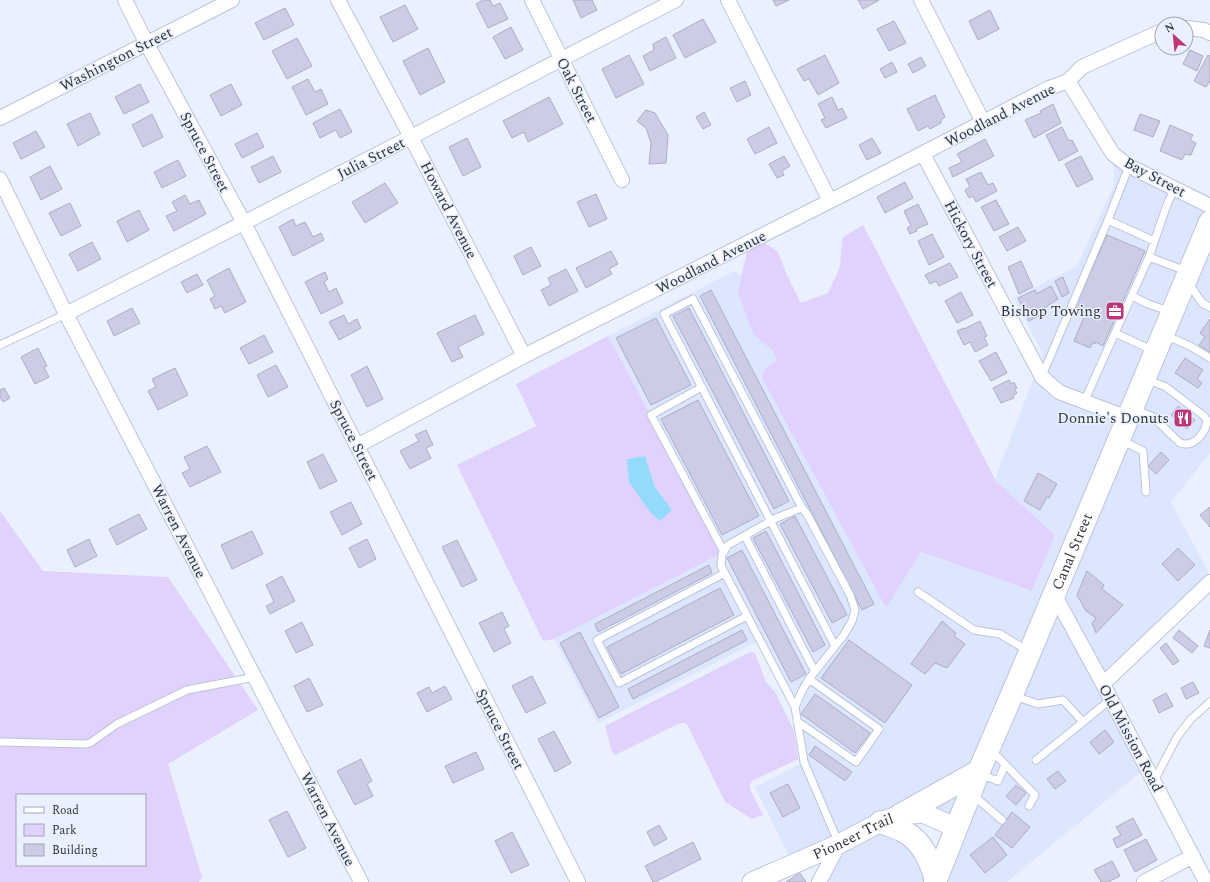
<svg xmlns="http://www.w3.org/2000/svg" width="1210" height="882" viewBox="0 0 1210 882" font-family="Spectral,serif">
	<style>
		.built { fill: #dce7ff }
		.green { fill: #e1d2fd; fill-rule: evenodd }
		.water { fill: #94dafb }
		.building { fill: #cccde5; stroke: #acadc4 }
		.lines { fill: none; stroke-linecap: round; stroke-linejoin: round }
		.lane-casing { stroke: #bac4da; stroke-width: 9 }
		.street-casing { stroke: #bac4da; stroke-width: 16 }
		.secondary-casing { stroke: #bac4da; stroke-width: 21 }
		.primary-casing { stroke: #bac4da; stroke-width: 24 }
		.lane { stroke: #fff; stroke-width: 7 }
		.street { stroke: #fff; stroke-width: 14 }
		.secondary { stroke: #fff; stroke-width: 19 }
		.primary { stroke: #fff; stroke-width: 22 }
		.labels { text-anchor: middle; stroke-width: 3; stroke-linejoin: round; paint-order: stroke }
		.street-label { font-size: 15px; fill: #30343d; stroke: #eaf0fe }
		.poi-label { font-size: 15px; fill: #30343d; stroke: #eaf0fe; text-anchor: end }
	</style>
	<rect width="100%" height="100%" fill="#eaf0fe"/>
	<path class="built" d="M1113,154L1210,206V453L1171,502L1210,575L1103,684L1147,767L1007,882H935L957,828L923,813L793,864L755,787L804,762L797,717L760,640L598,723L554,639L723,552L608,336L734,271L742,276L738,292L753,334L772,350L777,361L766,368L886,608L920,552L1032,591L1055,535L996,481L998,471L1043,354L1014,298L1077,266L1114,185Z
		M882,830L915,847L928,882H827L844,850Z"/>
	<path class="green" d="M863,225L996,481L1055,535L1032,591L921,552L886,608L761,376L766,368L777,360L772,350L753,334L738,292L747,252L760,239L778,252L787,275L801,303L828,293L840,267L842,238Z
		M608,336L724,552L554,639L543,641L457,465L536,426L516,384ZM645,456L655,487L672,510L627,459Z
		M0,511L43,571L168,577L258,710L168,764L202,877L199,882H0ZM17,795H145V865H17Z
		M750,652L755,653L766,682L775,692L793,729L798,757V759L752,781L750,784V789L763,815L752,819L725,802L688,726L685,723H680L615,755L612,752L605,726Z"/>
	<path class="water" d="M645,456L655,487L672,510L660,521L650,512L629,482L627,459Z"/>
	<path class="building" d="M483,0H490L493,6L500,3L508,19L488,28L476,4Z
		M573,0H592L597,10L581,18Z
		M773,0H789L776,6Z
		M858,0H879L863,9Z
		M405,5L418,29L393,42L380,17Z
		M285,8L294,25L264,40L255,23Z
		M990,10L999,29L978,40L969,21Z
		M703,19L716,42L685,58L673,35Z
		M894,21L906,43L889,51L877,29Z
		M511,27L523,50L505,59L493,37Z
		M666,37L676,58L650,71L643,56L654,50L653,44Z
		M297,38L312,66L287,79L272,51Z
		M428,48L445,82L420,95L403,61Z
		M1190,50L1203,56L1197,71L1183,64Z
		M629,55L644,84L616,98L602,69Z
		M825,55L839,83L818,95L809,79L804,81L797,69Z
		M1208,55L1210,56V81L1206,87L1194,81Z
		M921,57L926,66L913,73L908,64Z
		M892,62L897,72L885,78L880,69Z
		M308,79L315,92L321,89L328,104L306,115L292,87Z
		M745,81L751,95L737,102L730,88Z
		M140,84L149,102L124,114L115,97Z
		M231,84L242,105L221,116L210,95Z
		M935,95L945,117L941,120V123L930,129L928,126L918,131L907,109Z
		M549,97L563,124L528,142L524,132L512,138L503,121Z
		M832,97L838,110L842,108L847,118L826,128L821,120L825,118L818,104Z
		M1053,104L1061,123L1034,138L1025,120L1041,113L1040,111Z
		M340,109L352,132L340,138L336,130L320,138L313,123Z
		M646,110L655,113L668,135L666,163L649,164L651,143L646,128L637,121Z
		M704,112L711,125L703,129L696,117Z
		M90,113L100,134L78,146L67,124Z
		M152,114L163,137L143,147L132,125Z
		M1140,114L1160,121L1153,137L1134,130Z
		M1170,125L1193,135L1190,140L1196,143L1191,155L1185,154L1182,160L1160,151Z
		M769,127L777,143L755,154L747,139Z
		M1062,127L1069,141L1072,140L1078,151L1059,161L1046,135Z
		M36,131L45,147L21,159L13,143Z
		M257,133L264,147L242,158L235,144Z
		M467,138L481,167L463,176L449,147Z
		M872,138L881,153L867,160L859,145Z
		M985,139L994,156L953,177L949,168L962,162L957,154Z
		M273,156L281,172L259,183L251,167Z
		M784,156L790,166L782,171L784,175L777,178L769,164Z
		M1081,156L1093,179L1077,187L1065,164Z
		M178,160L186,176L162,188L154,172Z
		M50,166L62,189L41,200L30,177Z
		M981,172L988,185L993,183L997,191L976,202L973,196L969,198L965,190L970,187L966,179Z
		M905,182L913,198L885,213L877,197Z
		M385,183L398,203L365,223L352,202Z
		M596,194L607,219L589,227L577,202Z
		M185,195L190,204L199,200L206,214L174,231L166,216L177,211L172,202Z
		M996,200L1009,224L994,231L981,207Z
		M70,203L81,226L61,236L49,213Z
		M918,204L928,224L916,229L917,231L910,234L907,228L911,226L904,211Z
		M139,210L149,230L127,242L117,221Z
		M293,219L296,226L305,222L313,237L321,233L324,240L293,256L279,227Z
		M1018,227L1026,241L1007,251L999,237Z
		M932,234L944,257L929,265L918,241Z
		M1107,235L1145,251L1103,346L1096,342L1095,344L1093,342L1090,348L1074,341L1085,315L1074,310Z
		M92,242L101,259L78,271L69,254Z
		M531,247L541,266L523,275L514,256Z
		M611,251L618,264L609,269L612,274L586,288L576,268Z
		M1021,261L1033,287L1019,294L1008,267Z
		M950,263L958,277L939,286L936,281L930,284L925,275Z
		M229,268L246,302L225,313L221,306L215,309L210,299L215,296L207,280Z
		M566,269L578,291L549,306L541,290L551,285L548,278Z
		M325,272L328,279L324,282L329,292L336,288L343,303L321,314L305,282Z
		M197,274L203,285L187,293L181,282Z
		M1063,277L1069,293L1062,297L1055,281Z
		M1051,286L1058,299L1044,308L1046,312L1029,321L1018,298L1035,290L1036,294Z
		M711,290L874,604L862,610L700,296Z
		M961,292L973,315L957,323L945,301Z
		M132,308L140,323L114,336L107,321Z
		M689,308L789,501L774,509L673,316Z
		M344,315L348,324L357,319L361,328L339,340L329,322Z
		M475,315L484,334L458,347L463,357L452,362L437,333Z
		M656,318L691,385L651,405L616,338Z
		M1210,319V352L1199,345L1205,337L1200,333Z
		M980,321L987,336L984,337L988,345L975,352L970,342L964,345L957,331L964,328V329Z
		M264,335L273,352L249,364L240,348Z
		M38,348L47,366L44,367L49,377L35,384L21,357Z
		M996,352L1007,373L991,381L979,361Z
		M1185,358L1203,370L1197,379L1202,383L1198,388L1175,373Z
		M276,365L288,387L268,397L257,375Z
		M367,366L383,399L367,407L351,375Z
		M175,368L188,395L158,410L148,391L156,387L152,379Z
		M1009,380L1012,384L1014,382L1017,388L1014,389L1017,393L1013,396L1014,398L1001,403L993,388Z
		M4,388L10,398L3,402L0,397V390Z
		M698,400L759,516L722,535L661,419Z
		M1178,406L1195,420L1187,429L1171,415Z
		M426,430L433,445L426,448L431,458L410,469L400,451L419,441L415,435Z
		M207,446L221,472L190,487L182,473L190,469L184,457Z
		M1161,452L1169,460L1156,474L1148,466Z
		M323,454L337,481L320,489L307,462Z
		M1038,473L1057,484L1049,498L1047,497L1040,510L1024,501Z
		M351,502L362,524L342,535L330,512Z
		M1210,507V527L1200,515Z
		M139,514L147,529L117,545L109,529Z
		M795,516L847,615L832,623L780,524Z
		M252,531L263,554L232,569L221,545Z
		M766,531L825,645L813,652L753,538Z
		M89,539L97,556L75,567L67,550Z
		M367,539L376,559L359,568L349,548Z
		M457,540L477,580L462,587L442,547Z
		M1178,548L1195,565L1178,581L1162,564Z
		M742,550L806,674L791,682L727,558Z
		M709,565L712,573L598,632L595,624Z
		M1087,571L1104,585L1102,589L1123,605L1096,633L1092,623L1096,618L1086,611L1077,595Z
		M282,576L295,601L270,614L266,606L274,602L266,585Z
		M720,588L734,615L621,674L607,647Z
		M502,612L509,626L504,629L511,643L494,652L479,623Z
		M942,621L956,633L954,636L965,644L947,668L935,663L925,674L911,664Z
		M302,622L313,645L296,653L285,631Z
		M742,630L747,640L633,699L628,689Z
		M1179,630L1198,646L1192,653L1173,638Z
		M1210,630V648L1204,646Z
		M580,632L619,707L599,718L560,643Z
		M849,640L912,685L885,723L821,678Z
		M1166,643L1179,661L1173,665L1160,648Z
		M532,676L546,703L526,713L512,686Z
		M309,678L323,705L307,712L294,686Z
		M1193,682L1199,693L1186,699L1181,688Z
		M445,686L452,699L427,712L417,693L429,687L432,693Z
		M1166,693L1173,706L1159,713L1153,700Z
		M815,694L870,733L855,753L801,714Z
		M1105,730L1114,742L1099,754L1090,742Z
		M554,731L571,763L555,772L538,739Z
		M815,746L852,772L845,781L809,755Z
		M476,752L484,769L453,783L445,766Z
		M361,759L372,781L367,784L373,796L355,805L337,771Z
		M1058,771L1066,781L1055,789L1047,779Z
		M788,784L800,808L783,817L770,793Z
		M1016,785L1026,793L1016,805L1006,796Z
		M287,811L306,848L288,857L269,820Z
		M1012,812L1030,827L1012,848L995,835Z
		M1133,818L1142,835L1117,848L1113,839L1121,835L1116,827Z
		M659,825L667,839L654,846L647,832Z
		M512,832L529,865L511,873L495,841Z
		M993,837L1007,855L985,873L970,855Z
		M1146,839L1157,860L1135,872L1124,850Z
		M693,842L701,859L655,882H653L645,866Z
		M1112,861L1120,876L1108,882H1101L1094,870Z
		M800,873L806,882H786Z"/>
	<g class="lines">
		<defs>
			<path id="lane" d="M1108,220L1154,241
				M1149,257L1168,202L1175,188
				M1188,282L1202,303L1210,307
				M1132,296L1148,304L1169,311
				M1165,335L1190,346L1210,358
				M0,345L66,314
				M1154,351L1115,333L1149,257L1186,271
				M1042,376L1108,220L1129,166
				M702,387L651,415L724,552
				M1084,402L1115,333
				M1134,409L1153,417L1180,443C1194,448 1206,433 1207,420L1204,416L1166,387L1146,379
				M1121,440L1143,451L1146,492
				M802,508L693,299L664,314L835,646
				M745,536L815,672
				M725,573L597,640L619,683L747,616
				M918,592L974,630L1000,634L1028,651
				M1014,696L1038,704L1063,700L1083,722L1111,699
				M795,707L721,566L722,554L728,545L774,519L796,510L802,508L807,514L850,595L855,610L852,621L844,635L809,679L802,691L795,707L804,762L839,844
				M797,721L856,762L879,729L809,679
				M0,742L85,744L90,743L117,724L187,690L255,677
				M991,750L1035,795L1029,806
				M1036,760L1083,722
				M980,774L998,781L1005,765
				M1154,781L1177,737L1191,719L1210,702
				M973,795L1002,820"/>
			<path id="street" d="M125,0L147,44L244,223L578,882
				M338,0L411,137L524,356
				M532,0L622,180
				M728,0L830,201
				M921,0L983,122
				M1186,28L1204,30L1210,33
				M1068,81L1113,154L1129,166L1210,206
				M0,118L232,0
				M923,154L1042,377L1059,392L1128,418
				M0,179L66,314L361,882
				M66,314L411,137L676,0
				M357,446L524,356L846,193L1049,88L1068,81L1082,67L1162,31
				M1054,594L1103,684L1206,882
				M1103,684L1210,582
				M819,882L839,844
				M1144,882L1193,856"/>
			<g id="secondary">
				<path id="s1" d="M752,882L839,844L881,822L900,815L923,813L957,828"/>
			</g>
			<g id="primary">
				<path d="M900,815L979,771"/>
				<path d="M881,822C889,825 898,828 905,832C923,842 930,861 936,879"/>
				<path id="s2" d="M935,882L979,771L1019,678L1210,222"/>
			</g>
		</defs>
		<use href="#lane" class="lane-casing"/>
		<use href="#street" class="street-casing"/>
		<use href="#secondary" class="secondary-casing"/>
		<use href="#primary" class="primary-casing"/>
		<use href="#lane" class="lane"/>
		<use href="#street" class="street"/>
		<use href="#secondary" class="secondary"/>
		<use href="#primary" class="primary"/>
	</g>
	<defs>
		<symbol id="office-square" viewBox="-11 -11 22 22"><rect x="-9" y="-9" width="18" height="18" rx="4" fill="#bd3677" stroke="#eaf0fe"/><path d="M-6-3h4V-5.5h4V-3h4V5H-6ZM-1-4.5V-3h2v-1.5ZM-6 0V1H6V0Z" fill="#fff"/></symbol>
		<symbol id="restaurant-square" viewBox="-11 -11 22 22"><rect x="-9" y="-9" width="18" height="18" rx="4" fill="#bd3677" stroke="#eaf0fe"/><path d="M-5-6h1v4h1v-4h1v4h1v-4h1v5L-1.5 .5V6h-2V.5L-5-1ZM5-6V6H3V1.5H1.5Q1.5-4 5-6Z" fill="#fff"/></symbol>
	</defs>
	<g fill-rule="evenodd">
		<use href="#office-square" x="1104" y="300" width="22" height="22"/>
		<use href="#restaurant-square" x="1172" y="407" width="22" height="22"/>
	</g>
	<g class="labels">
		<g class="street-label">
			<text transform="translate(116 59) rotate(-27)" y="5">Washington Street</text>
			<text transform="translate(577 90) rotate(63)" y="5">Oak Street</text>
			<text transform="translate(1000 115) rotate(-27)" y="5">Woodland Avenue</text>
			<text transform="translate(205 152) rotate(62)" y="5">Spruce Street</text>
			<text transform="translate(371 158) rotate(-27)" y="5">Julia Street</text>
			<text transform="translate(1155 177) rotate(28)" y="5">Bay Street</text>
			<text transform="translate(449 210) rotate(63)" y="5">Howard Avenue</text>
			<text transform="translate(971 244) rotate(62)" y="5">Hickory Street</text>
			<text transform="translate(711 262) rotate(-27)" y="5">Woodland Avenue</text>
			<text transform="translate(354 440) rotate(63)" y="5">Spruce Street</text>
			<text transform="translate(179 531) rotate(63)" y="5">Warren Avenue</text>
			<text dy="5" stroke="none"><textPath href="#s2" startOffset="358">Canal Street</textPath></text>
			<text transform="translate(500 729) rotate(63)" y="5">Spruce Street</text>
			<text transform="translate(1131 738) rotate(62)" y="5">Old Mission Road</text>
			<text transform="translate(328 819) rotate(63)" y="5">Warren Avenue</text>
			<text dy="5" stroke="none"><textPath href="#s1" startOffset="111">Pioneer Trail</textPath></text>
		</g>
		<g class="poi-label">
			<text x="1101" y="316">Bishop Towing</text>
			<text x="1169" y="423">Donnie's Donuts</text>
		</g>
	</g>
	<rect x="16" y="794" width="130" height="72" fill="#eaf0fe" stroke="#a0a5b1"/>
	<rect x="24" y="807" width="20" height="6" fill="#ffffff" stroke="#a0a5b1"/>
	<text x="52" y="814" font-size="12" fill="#30343d">Road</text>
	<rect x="24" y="824" width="20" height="12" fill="#e1d2fd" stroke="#a0a5b1"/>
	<text x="52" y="834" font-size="12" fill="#30343d">Park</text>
	<rect x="24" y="844" width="20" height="12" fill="#cccde5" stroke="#a0a5b1"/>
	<text x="52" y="854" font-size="12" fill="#30343d">Building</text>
	<g transform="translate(1174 36) rotate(333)"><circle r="19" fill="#eaf0fe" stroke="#a0a5b1"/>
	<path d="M0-3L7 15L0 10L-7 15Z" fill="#bd3677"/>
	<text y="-6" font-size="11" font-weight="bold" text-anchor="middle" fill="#30343d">N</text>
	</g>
</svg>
